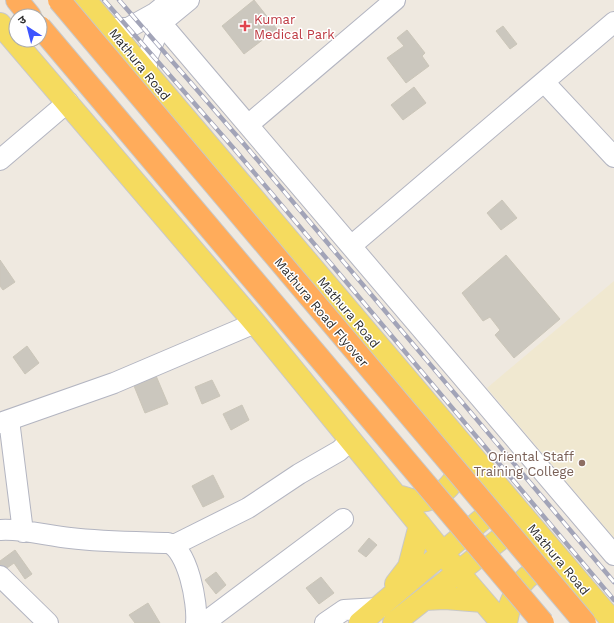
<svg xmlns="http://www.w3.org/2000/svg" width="614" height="623" viewBox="0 0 614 623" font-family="'Work Sans','Noto Sans Devanagari',sans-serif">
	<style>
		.education { fill: #f0e8d0 }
		.building { fill: #cbc7be; stroke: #cbc6b9 }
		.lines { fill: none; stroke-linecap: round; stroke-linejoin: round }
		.minor-casing { stroke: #b3b5c1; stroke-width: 22 }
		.major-casing { stroke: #c8c8c8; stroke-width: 24 }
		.highway-casing { stroke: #c8c8c8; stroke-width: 24 }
		.minor { stroke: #fff; stroke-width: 20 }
		.major { stroke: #f5db5f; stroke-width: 22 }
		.highway { stroke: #ffac5b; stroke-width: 22 }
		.rail-casing { stroke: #a2a4b8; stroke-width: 4.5 }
		.rail { stroke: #fff; stroke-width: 3; stroke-dasharray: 9; stroke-linecap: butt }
		.highway-bridge-casing { stroke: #c8c8c8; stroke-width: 24; stroke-linecap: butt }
		.highway-bridge { stroke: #ffac5b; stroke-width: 22 }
		.health-dot { fill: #e0444e; stroke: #fff; stroke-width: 1.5 }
		.education-dot { fill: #8d6e63; stroke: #fff; stroke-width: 1.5 }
		.labels { text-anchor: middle; stroke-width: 3; stroke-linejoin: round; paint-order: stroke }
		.health-label { font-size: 13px; fill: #be3a42; stroke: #fff; text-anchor: start }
		.street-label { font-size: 13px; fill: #2d2d2d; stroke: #fff }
		.education-label { font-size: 13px; fill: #785e54; stroke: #fff; text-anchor: end }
	</style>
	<rect width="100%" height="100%" fill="#efe9e0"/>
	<path class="education" d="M614,281V538L487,388Z"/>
	<path class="building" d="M254,0L277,29L244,54L222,26Z
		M503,26L517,44L510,49L496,31Z
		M407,30L425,53L422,56L429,66L406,83L387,58L404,46L397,38Z
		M414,87L426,103L403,120L391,105Z
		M502,200L517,218L501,230L487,213Z
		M506,255L560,319L514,358L495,335L500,330L490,317L483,321L462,293Z
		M0,260L15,282L3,290L0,286Z
		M27,346L39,363L25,374L13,357Z
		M154,371L168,404L145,413L132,381Z
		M212,380L220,396L202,404L195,387Z
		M242,405L249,420L231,430L223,414Z
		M213,475L224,497L203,507L192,486Z
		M369,538L377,545L366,557L358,551Z
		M15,550L32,574L25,579L14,563L0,573V561Z
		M216,572L226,585L216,594L205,580Z
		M321,577L334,593L319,604L306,588Z
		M148,603L160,623H135L129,615Z"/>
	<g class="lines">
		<defs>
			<path id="minor" d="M161,23L614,555
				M110,28H128L155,13L170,1
				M146,74L148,56L161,23L189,0
				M544,82L614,157
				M248,125L395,0
				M0,160L68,102
				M351,246L614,22
				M9,420L23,532
				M0,423L114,383L255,323
				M0,530C20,528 49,536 70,538C103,542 135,542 168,543C188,549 198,604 196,623
				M174,545L248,508L299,474L339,451L351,440
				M0,576L48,623
				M204,623L343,519
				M325,623L344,610L379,608"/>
			<path id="major" d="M85,0L614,623
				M0,24L255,323L459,573L502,623
				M396,496C403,497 411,501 418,501C440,501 463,479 459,456
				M396,584L409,567L420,525
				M425,599L445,598L483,601
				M360,623L505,500
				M394,623L523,521
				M506,623C510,597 525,563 558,569"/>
			<path id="highway" d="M17,0L30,16"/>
		</defs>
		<use href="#minor" class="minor-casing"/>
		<use href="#major" class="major-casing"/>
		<use href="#highway" class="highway-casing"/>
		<use href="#minor" class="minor"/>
		<use href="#major" class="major"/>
		<use href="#highway" class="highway"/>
		<defs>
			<path id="rail" d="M104,0L236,151L614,600
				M119,0L244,144L614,582"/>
		</defs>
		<use href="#rail" class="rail-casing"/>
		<use href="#rail" class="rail"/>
		<defs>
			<path id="highway-bridge" d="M59,0L585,623
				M40,27L543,623"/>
		</defs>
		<use href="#highway-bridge" class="highway-bridge-casing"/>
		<use href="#highway-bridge" class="highway-bridge"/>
	</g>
	<path class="health-dot" d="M243 20h4v4h4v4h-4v4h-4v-4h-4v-4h4z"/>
	<circle class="education-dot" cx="582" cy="463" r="4"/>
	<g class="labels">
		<g class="health-label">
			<text x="254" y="24">Kumar<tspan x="254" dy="15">Medical Park</tspan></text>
		</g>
		<g class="street-label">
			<text transform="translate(140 64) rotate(51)" y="5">Mathura Road</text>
			<text transform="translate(322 312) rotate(50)" y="5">Mathura Road Flyover</text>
			<text transform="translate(349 312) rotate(50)" y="5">Mathura Road</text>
			<text transform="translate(559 559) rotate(50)" y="5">Mathura Road</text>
		</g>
		<g class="education-label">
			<text x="574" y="461">Oriental Staff<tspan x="574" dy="15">Training College</tspan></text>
		</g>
	</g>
	<g transform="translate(28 28) rotate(324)"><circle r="19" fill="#ffffff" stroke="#ababab"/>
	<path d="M0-3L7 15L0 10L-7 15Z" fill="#3d55ff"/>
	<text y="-6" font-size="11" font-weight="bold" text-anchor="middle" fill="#2d2d2d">उ</text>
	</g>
</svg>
